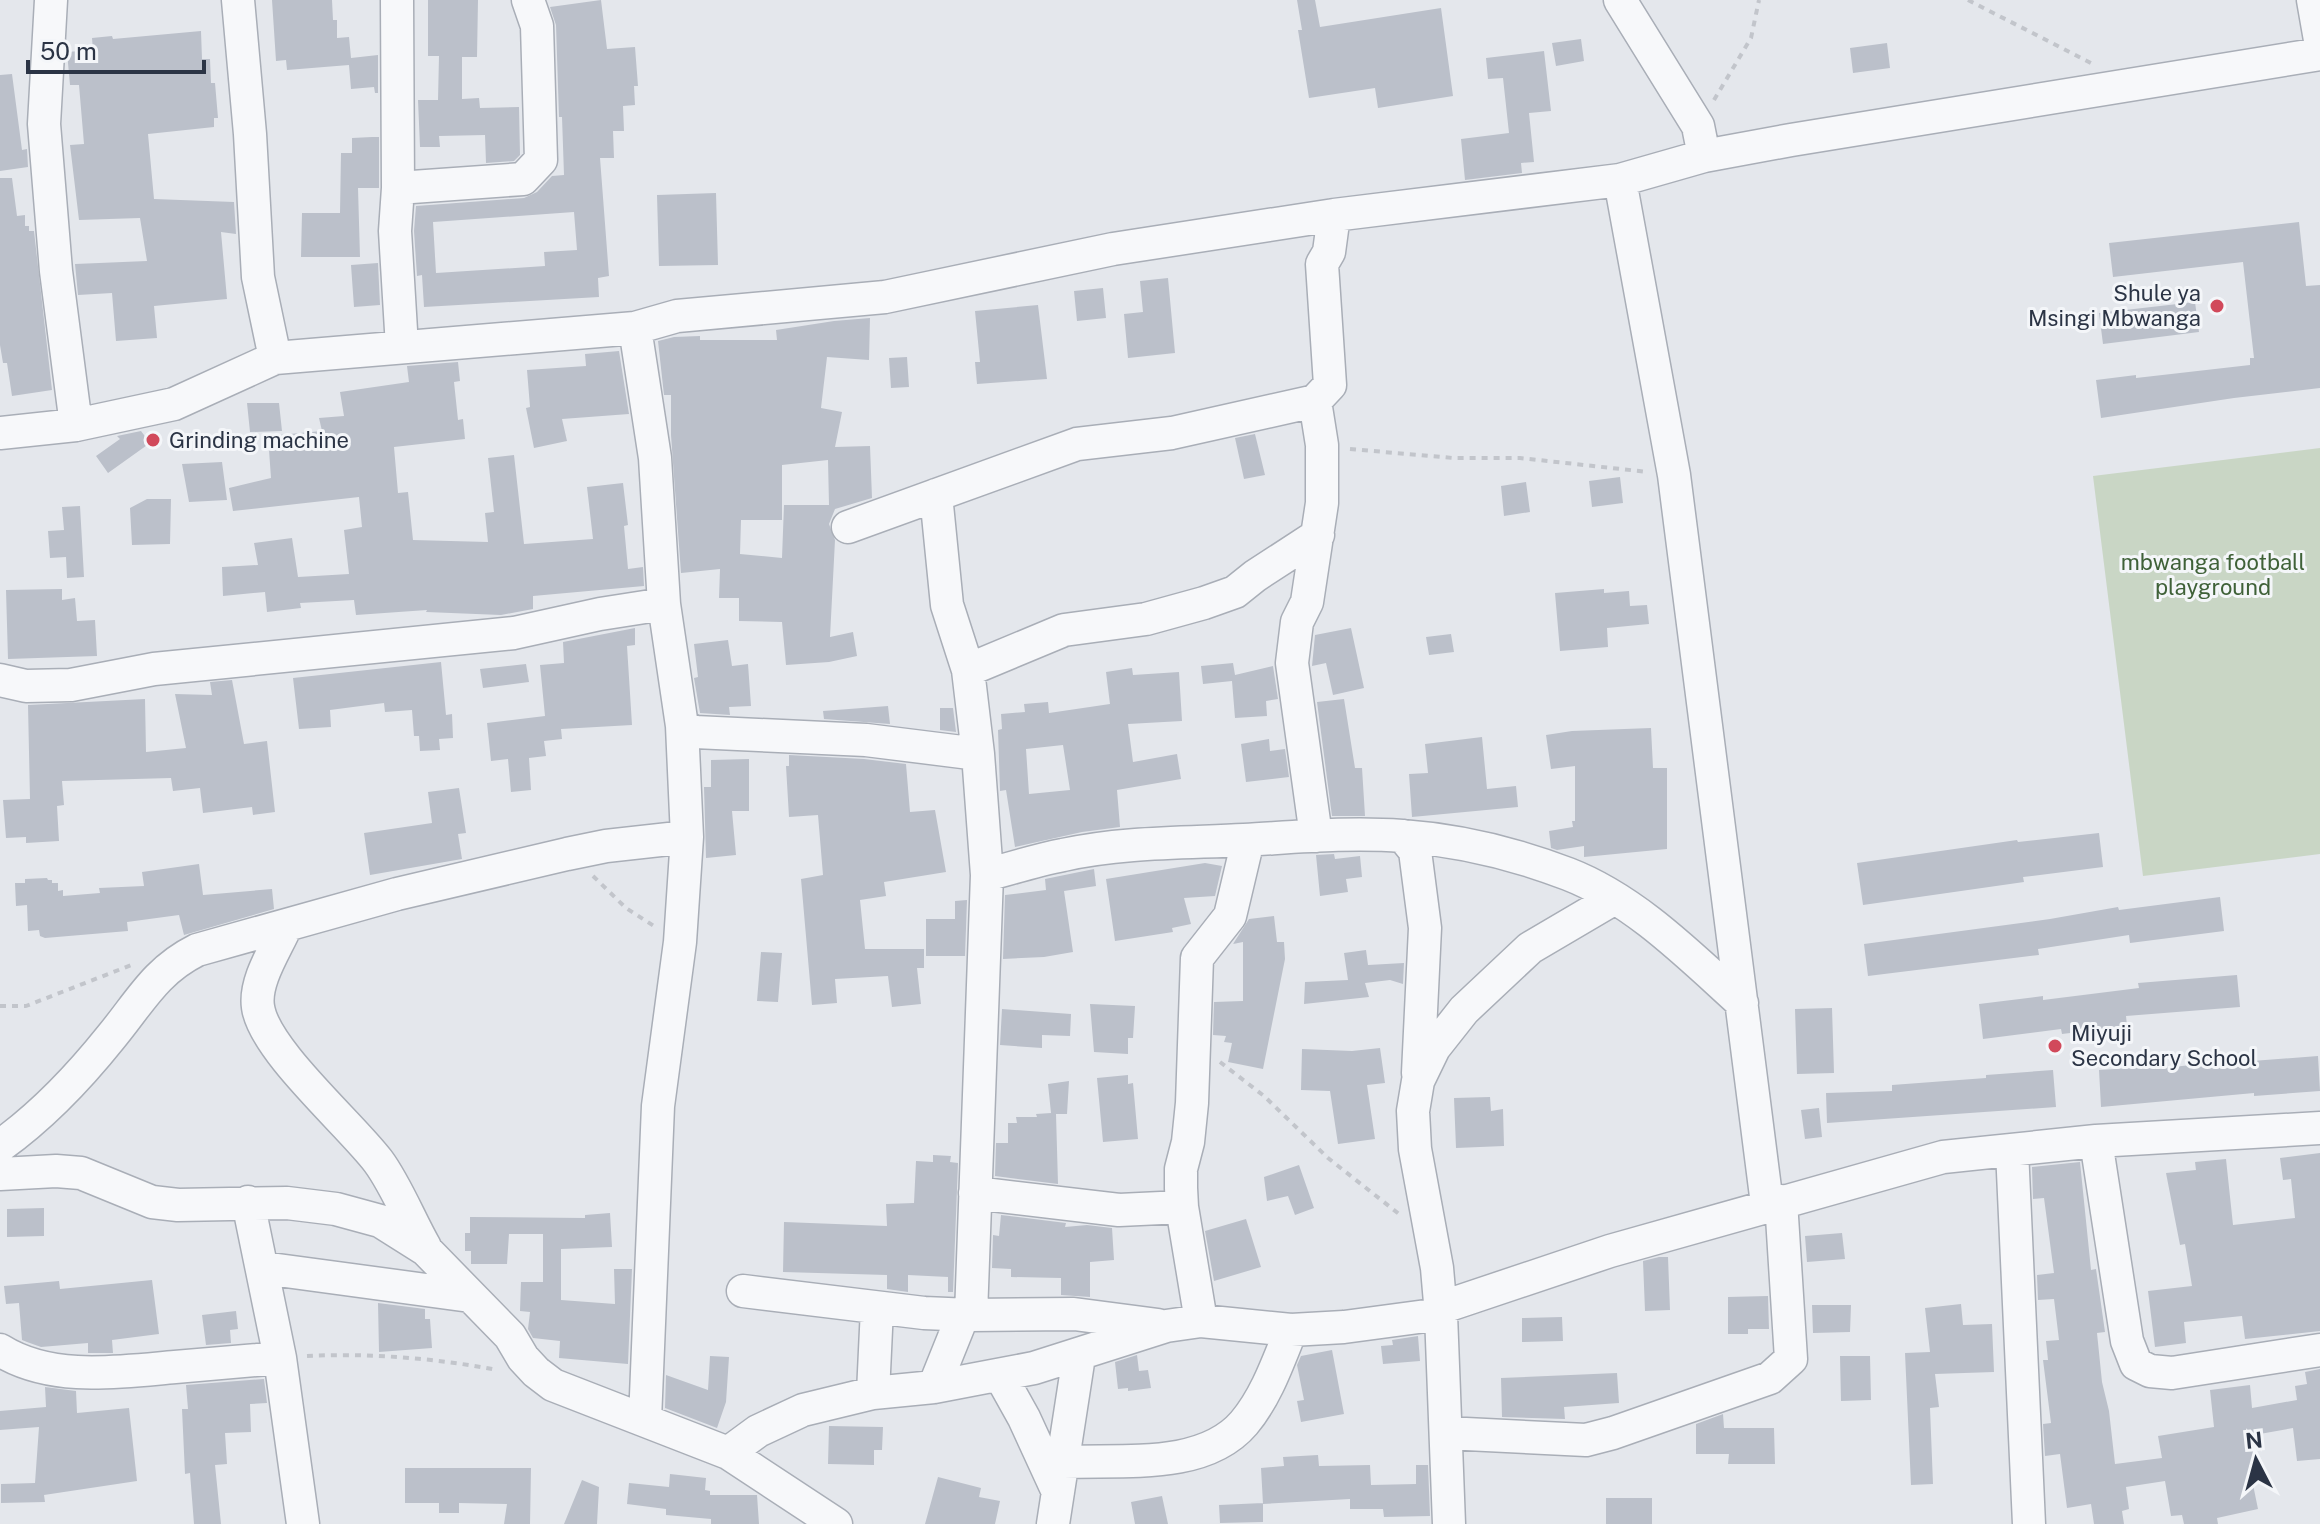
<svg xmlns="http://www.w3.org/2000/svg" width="2320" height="1524" viewBox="0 0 2320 1524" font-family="'Public Sans',sans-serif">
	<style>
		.green { fill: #c9d6c5 }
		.building { fill: #bbc0ca; fill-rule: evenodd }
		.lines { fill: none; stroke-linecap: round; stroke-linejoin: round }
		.minor-casing { stroke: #a9aeb7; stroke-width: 35 }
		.path { stroke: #c2c5cb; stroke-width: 4; stroke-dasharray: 6 6; stroke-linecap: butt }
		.minor { stroke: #f7f8fa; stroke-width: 32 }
		.poi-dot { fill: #d1495b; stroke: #f4f6f9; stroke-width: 3 }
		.labels { text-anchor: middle; stroke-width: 6; stroke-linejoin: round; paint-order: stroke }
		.poi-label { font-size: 22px; fill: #2b3445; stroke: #f4f6f9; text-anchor: start }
		.park-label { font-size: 22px; fill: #3f6138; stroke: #f4f6f9 }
	</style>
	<rect width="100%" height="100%" fill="#e4e7ec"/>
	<path class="green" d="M2320,448V854L2143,876L2093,476Z"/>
	<path class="building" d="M272,0H332L333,20H337V38L349,37L351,58L378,55V93H375L374,87L351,89L349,65L287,70L286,60L276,61Z
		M428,0H478L477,57H462V99L479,98L480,108L519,107L520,155L514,161L486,163L485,135L439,136L440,147H420L418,100H438L439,56H428Z
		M601,0L607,49L635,47L638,86H634L635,105L623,106L624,131H613L614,158H600L609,276L598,278L599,297L424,307L422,275L417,276L414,231L416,206L524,198L537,192L552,176L564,175L562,117H559L556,25L550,7ZM574,212L577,250L544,252L545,266L436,273L433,222Z
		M1297,0H1315L1320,27L1441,8L1453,96L1378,108L1375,88L1309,98L1298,30H1302Z
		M201,31L202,59H210L211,83H215L218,118H214V127L148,134L154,199L234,202L236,234L221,232L227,299L154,306L157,338L116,341L112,293L78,295L75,264L147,261L140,218L79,220L70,145L84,144L79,85H70L67,52L93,50L92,38L112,36L113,39Z
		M1581,39L1584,61L1556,66L1552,43Z
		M1887,43L1890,68L1853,73L1850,48Z
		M1544,51L1551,111L1529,113L1534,162L1521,163L1522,173L1465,180L1461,139L1509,133L1503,78L1488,79L1486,58Z
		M12,74L22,150L27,149L28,167L0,171V75Z
		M372,137H379V188H358L360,257H301L302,213H340L341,153H352V138Z
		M0,178H12L17,216L25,215V226H29V231H34L52,390L12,396L7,363H3L0,345Z
		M716,193L718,265L659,266L657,195Z
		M2299,222L2306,286L2320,285V388L2234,398L2101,418L2096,380L2136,375V378L2250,365V358H2254L2243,262L2113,277L2109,243Z
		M378,263L380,305L354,307L351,265Z
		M1168,278L1175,353L1128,358L1124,314L1143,312L1140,281Z
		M1103,288L1106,318L1077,321L1074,291Z
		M2195,302L2199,332L2103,344L2099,313Z
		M1038,305L1047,379L977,384L975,362H980L975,311Z
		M870,318L869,360L827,357L821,408L842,412L835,447L870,446L872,498L835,509L829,524L835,540L830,637L853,632L857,656L829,662L786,665L782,622L739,621V598H719L720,569L681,573L671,435V395H664L658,341L674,337L700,336V340H777L776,330L834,321ZM828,460L829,505H784L782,558L740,554L741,520H782V465Z
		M619,351L629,414L562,419L567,441L534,448L526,408L530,407L527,370L586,366L585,354Z
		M907,357L909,387L891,388L889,358Z
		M458,362L460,381L454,382L458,420L463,419L465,439L394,447L398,493L408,492L413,540L488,542L485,513L494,512L488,458L514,455L524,544L593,539L587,487L623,483L628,525L624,526L628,569L643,567L644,586L533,596V609L501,615L426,612L427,610L356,615L354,600L300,603L301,608L267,612L265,592L223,596L222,567L258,565L254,543L292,538L298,577L349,574L344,530L362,527L359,497L233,511L229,488L271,478L268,436L322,431L319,418L344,416L340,392L409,382L407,366Z
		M247,403H279L282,431L250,432Z
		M141,431L150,443L108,473L96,456L120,439L117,436Z
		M1255,434L1265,475L1244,479L1235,438Z
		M222,462L227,500L189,502L182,464Z
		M1620,477L1623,503L1592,507L1589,481Z
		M1526,482L1530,512L1504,516L1501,486Z
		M147,499H171L170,544L132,545L130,508Z
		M80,506L84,577L67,578L66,557L50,558L48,531L64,530L62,507Z
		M62,589V600L75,598L77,621L95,620L97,656L8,659L6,590Z
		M1604,589V593L1629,591L1630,606L1647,605L1649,624L1607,628L1608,647L1560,651L1555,593Z
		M635,628V645L627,646L632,725L561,729L562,739L544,741L546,756L529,758L531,790L511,792L508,759L491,761L487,723L545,716L540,665L564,663L563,642Z
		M1351,628L1364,688L1333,695L1326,663L1312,666L1315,635Z
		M1451,634L1454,652L1429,655L1426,637Z
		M728,640L732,666L748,664L751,706L729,707L730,715L700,713L694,678L698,677L694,644Z
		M441,662L446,715L452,714L453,738L439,739L440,750L420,751L419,736H414L412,710L385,712L384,703L330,710L331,727L299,729L293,678Z
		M1233,663L1235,675L1273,666L1278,699L1266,701L1267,716L1235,718L1232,681L1203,684L1201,666Z
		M526,664L529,682L483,688L480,669Z
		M1132,668L1133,675L1179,672L1182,721L1128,724L1133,762L1177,754L1181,779L1117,790L1120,827L1082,832L1015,847L1006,790L1000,791L998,730L1002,729L1001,714L1025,712L1024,704L1048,702L1049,713L1110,704L1106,672ZM1063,745L1070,790L1029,794L1026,749Z
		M232,680L244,744L267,741L275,812L253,815L252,807L203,813L200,788L173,791L171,778L62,781L64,805L57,806L59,841L26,843V837L6,838L3,800L30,799L28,705L145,699L146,752L186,748L175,694L212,695L210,682Z
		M1344,699L1355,768H1362L1365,816H1332L1317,702Z
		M888,706L890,724L824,719L823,711Z
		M940,708H953L956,732L940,730Z
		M1651,728L1653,768H1667V849L1584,857V846L1557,850L1551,848L1549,831L1573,827L1572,821H1575V766L1551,769L1546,735L1572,731Z
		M1482,737L1487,789L1516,786L1518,807L1412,817L1409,774L1428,773L1425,744Z
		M1269,739L1270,751L1285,749L1289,777L1246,782L1241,744Z
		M789,755L864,759L906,764L910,812L935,810L946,872L884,882L886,896L860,900L865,949H924V968H917L921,1004L892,1007L888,976L835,979L837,1003L812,1005L801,879L823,875L818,815L789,817L786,766H789Z
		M749,759V811H732L736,855L706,858L704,787H711V760Z
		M459,788L466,833L458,834L462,859L370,875L364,833L432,823L428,792Z
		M2099,833L2103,867L2023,877L2024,882L1863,905L1857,863L2017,840L2018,842Z
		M1334,854L1335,859L1360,856L1362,877L1346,879L1348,892L1320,896L1316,855Z
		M1205,863L1222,866L1215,896L1184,898L1191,924L1172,928L1173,932L1115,941L1106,879Z
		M199,864L203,895L272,889L274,909L184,935L179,915L127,922L128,931L45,938L40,936L39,930L28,931L27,905L16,906L15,883H25V879L47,878L48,880H52V883H58V891L63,890V896L100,893L99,888L144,886L142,872Z
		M1094,869L1096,886L1064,891L1073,952L1044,957L1003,959L1005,895L1046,890L1045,879Z
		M2220,897L2224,931L2130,943L2129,935L2038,949L2039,955L1868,976L1864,944L2050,919L2118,907L2119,910Z
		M967,900L965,956H926V919H955V901Z
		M1274,916L1277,942H1284L1285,959L1263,1069L1228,1062L1232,1043L1224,1042L1226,1036L1213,1035L1214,1002L1243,1001V942L1233,944L1249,919Z
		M1366,950L1368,965L1404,963L1403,984L1390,980L1365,983L1369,997L1304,1004L1305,982L1348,980L1344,953Z
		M761,952L782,953L778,1002L757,1001Z
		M2237,975L2240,1007L2126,1016L2127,1026L2062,1034L2061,1029L1983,1039L1979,1004L2043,996V1000L2139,988L2138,983Z
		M1090,1004L1135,1006L1133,1038H1128V1054L1094,1052Z
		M1832,1008L1834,1073L1797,1074L1795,1009Z
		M1002,1009L1071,1014L1070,1036L1042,1035V1048L1000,1045Z
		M1380,1048L1385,1083L1367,1085L1375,1139L1338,1144L1330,1091L1301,1090L1302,1049L1352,1051Z
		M2318,1056L2320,1091L2254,1096V1093L2101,1107L2099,1070L2163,1066V1068L2239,1060V1062Z
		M2053,1070L2056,1107L1827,1123L1826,1093L1892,1091V1085L1986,1078V1075Z
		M1128,1075V1084L1133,1083L1138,1139L1103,1142L1097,1078Z
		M1069,1081L1067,1114H1056L1058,1184L995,1176L996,1143H1008V1123H1017L1016,1117H1037L1036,1114L1051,1113L1048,1084Z
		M1490,1097L1491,1111L1503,1109L1504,1146L1456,1148L1454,1098Z
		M1819,1108L1822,1137L1805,1139L1801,1110Z
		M2320,1153V1331L2245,1339L2242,1316L2184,1322L2186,1343L2155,1347L2148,1291L2192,1286L2185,1244L2180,1245L2166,1173L2196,1170L2195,1162L2226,1159L2233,1225L2295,1218L2291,1179L2283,1180L2280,1158Z
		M933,1155L951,1156L950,1162L958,1163L953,1292H948V1277L908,1275V1292L887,1289V1275L783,1272L784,1222L887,1226L886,1204L914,1203L916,1161L933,1162Z
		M2080,1162L2091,1270L2096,1269L2105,1332L2097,1333L2102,1382L2109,1411L2115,1464L2162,1458L2158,1436L2214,1427L2210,1390L2250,1385L2252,1408L2297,1400L2295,1386L2307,1384L2305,1372L2320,1369V1459L2297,1461L2293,1428L2254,1435L2257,1464L2249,1465L2258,1509L2217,1518L2218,1524H2184L2182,1515L2171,1516L2165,1481L2126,1487L2129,1509L2122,1511L2124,1524H2094L2091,1504L2067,1508L2060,1454L2045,1456L2043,1424L2051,1423L2043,1360H2048L2046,1341L2059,1340L2054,1299L2038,1300L2037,1275L2054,1273L2044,1198L2033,1199L2032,1167Z
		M1299,1165L1314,1208L1295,1215L1288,1196L1267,1201L1264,1177Z
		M44,1208V1236L7,1237V1209Z
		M610,1213L612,1247L561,1249V1300L615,1304L614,1269H632L628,1364L559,1358L560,1341L533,1338L528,1329L530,1312L520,1311L521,1282H543V1234H509L507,1264H471V1251H465V1233H470V1217L585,1218V1215Z
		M1001,1215L1066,1223L1065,1227L1087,1225L1112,1228L1114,1260L1090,1262V1297L1061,1295V1278L1011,1277V1269L992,1268L993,1235L999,1236Z
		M1246,1219L1261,1267L1214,1281L1205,1231Z
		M1842,1233L1845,1259L1807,1262L1805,1236Z
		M1659,1257H1668L1670,1310L1645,1311L1643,1261Z
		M152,1280L159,1334L112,1340L113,1353H88V1343L41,1347L27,1342L22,1340L19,1303L6,1304L4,1286L59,1281L60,1289Z
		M1768,1296L1769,1329H1748V1334H1728V1297Z
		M378,1303L425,1309V1319H430L432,1348L379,1352Z
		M1961,1304L1963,1325L1992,1324L1994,1372L1935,1374L1939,1407L1930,1408L1933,1484L1911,1485L1905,1353L1930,1352L1925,1308Z
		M1812,1305H1851L1850,1332L1813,1333Z
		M236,1311L238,1329L230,1330L231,1343L206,1345L202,1315Z
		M1562,1317L1563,1341L1522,1342V1318Z
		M1418,1336L1420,1361L1383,1364L1381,1346L1393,1345L1392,1340Z
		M1332,1350L1344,1414L1301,1422L1297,1401L1304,1400L1297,1365L1301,1356Z
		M1137,1355L1139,1371L1148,1370L1151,1388L1128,1391V1388L1118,1389L1115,1362Z
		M710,1356L729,1357L726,1402L717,1428L665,1408L666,1375L708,1390Z
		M1840,1356H1870L1871,1400L1841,1401Z
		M1617,1373L1619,1403L1564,1407L1565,1419L1502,1417L1501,1378Z
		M264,1379L267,1403L250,1404L251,1432L225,1433L227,1464L215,1465L221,1524H194L190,1473L185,1474L182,1409H188L186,1385Z
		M45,1387L76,1391L77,1413L129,1408L137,1481L44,1495L45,1502L1,1503V1484L35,1483L39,1427L0,1430V1411L46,1407Z
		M1723,1414L1724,1428H1774L1775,1464H1728L1729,1454H1696V1424Z
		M829,1426L883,1427L882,1450H874V1465L828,1464Z
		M1318,1455L1319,1466L1370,1465L1371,1485L1416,1484V1465H1428L1430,1516L1384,1517L1383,1509H1350V1499L1263,1504L1261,1468L1284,1466L1283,1457Z
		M405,1468H531L530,1524H504L507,1504L459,1503V1513H439V1503H405Z
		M670,1474L706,1478L705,1490L710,1491V1495H757L759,1524H711V1519L666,1515V1509L627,1504L629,1483L669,1487Z
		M938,1477L981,1488L979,1497L1000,1501L995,1524H925Z
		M582,1480L599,1487L597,1524H564Z
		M1162,1496L1168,1524H1135L1131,1502Z
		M1606,1498H1652V1524H1606Z
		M1263,1503V1522L1220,1523L1219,1505Z"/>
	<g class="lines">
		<defs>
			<path id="minor" d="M51,0L44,124L56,271L76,425
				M238,0L250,134L258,277L275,358
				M397,0L398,188L395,231L402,347
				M1620,0L1698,126L1704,156
				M2313,0L2320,40
				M1620,180L1674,475L1767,1204
				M398,188L523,179L541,160L537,26L528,0
				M635,328L655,458L664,604L682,726L687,837L680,942L658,1106L645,1420
				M1315,401L1322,445V503L1307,602L1297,622L1292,663L1316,836
				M0,433L76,425L174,404L275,358L635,328L677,316L885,297L1113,249L1334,215L1620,180L1704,156L1791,140L2320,54
				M936,495L947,605L968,670L978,754L987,875L971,1315
				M848,527L1077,444L1172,433L1315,401L1330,385L1322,264L1329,252L1334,215
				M968,670L1064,630L1146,619L1204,603L1235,592L1255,576L1318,535
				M0,680L26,686L71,685L154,669L514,633L600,614L664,604
				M682,726L695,732L866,740L978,754
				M1403,836L1415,851L1425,928L1418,1073
				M987,875C1012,868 1037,860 1063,855C1122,842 1184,843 1244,840C1297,837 1350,832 1402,836C1457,840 1516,854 1568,874C1635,900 1690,956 1742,1003
				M286,926C276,949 254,981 258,1007C264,1050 350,1124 378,1161C396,1185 410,1221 425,1247
				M2096,1141L2127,1341L2136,1364L2150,1371L2172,1373L2320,1350
				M0,1146C42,1116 79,1077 111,1037C140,1002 155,971 197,950L397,894L567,854L606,846L687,837
				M2012,1150L2029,1524
				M0,1174L56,1171L81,1173L152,1202L178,1205L287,1203L336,1209L380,1221L426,1250L510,1336L523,1358L536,1372L553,1385L728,1453L836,1524
				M975,1193L1119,1210L1182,1207
				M248,1202L280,1358L303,1524
				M263,1268L470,1296
				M743,1291L924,1313L971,1315L1074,1314L1158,1325
				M1440,1308L1610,1251L1943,1157L2096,1141L2320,1128
				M1201,1321L1182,1207L1181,1188V1169L1188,1142L1192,1103L1197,958L1230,916L1248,840
				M0,1350C51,1382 118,1372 175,1367C210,1364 245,1361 280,1358
				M1000,1375L1024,1418L1058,1492
				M934,1387L963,1315
				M873,1393L877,1308
				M1446,1433L1586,1440L1613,1433L1770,1378L1791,1359L1781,1201
				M728,1453L758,1431L803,1410L873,1393L934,1387L1034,1368L1166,1326L1201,1321L1291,1330L1344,1327L1441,1314
				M1063,1462C1120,1459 1203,1471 1244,1423C1266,1397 1278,1362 1291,1330
				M1053,1524L1079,1356
				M1449,1524L1441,1314L1437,1268L1415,1149L1413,1111L1418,1081L1434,1048L1464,1010L1530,948L1615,898"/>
		</defs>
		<use href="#minor" class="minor-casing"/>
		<path class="path" d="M1968,0L2091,63
			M1714,100L1751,38L1759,0
			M1350,449L1453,458H1520L1648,472
			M593,876L626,908L654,926
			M0,1006H26L134,964
			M1220,1062L1264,1096L1328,1158L1399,1214
			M307,1356C369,1353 435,1358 497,1370"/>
		<use href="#minor" class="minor"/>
	</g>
	<g class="poi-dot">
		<circle cx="2217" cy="306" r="8"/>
		<circle cx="153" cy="440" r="8"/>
		<circle cx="2055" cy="1046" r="8"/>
	</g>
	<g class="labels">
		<g class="poi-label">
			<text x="2201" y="301" text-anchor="end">Shule ya<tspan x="2201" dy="25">Msingi Mbwanga</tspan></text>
			<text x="169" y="448">Grinding machine</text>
			<text x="2071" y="1041">Miyuji<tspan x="2071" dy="25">Secondary School</tspan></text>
		</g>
		<g class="park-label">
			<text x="2213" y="570">mbwanga football<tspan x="2213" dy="25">playground</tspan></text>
		</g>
	</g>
	<g transform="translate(2256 1460) rotate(354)" stroke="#f4f6f9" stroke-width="6" paint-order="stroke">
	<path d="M0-6L14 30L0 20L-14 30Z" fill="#2b3445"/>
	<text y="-12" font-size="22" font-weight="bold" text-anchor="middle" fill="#2b3445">N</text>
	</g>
	<path d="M28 60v12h176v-12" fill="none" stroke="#2b3445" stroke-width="4"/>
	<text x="40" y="60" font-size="24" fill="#2b3445" stroke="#f4f6f9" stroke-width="6" paint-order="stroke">50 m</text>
</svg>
